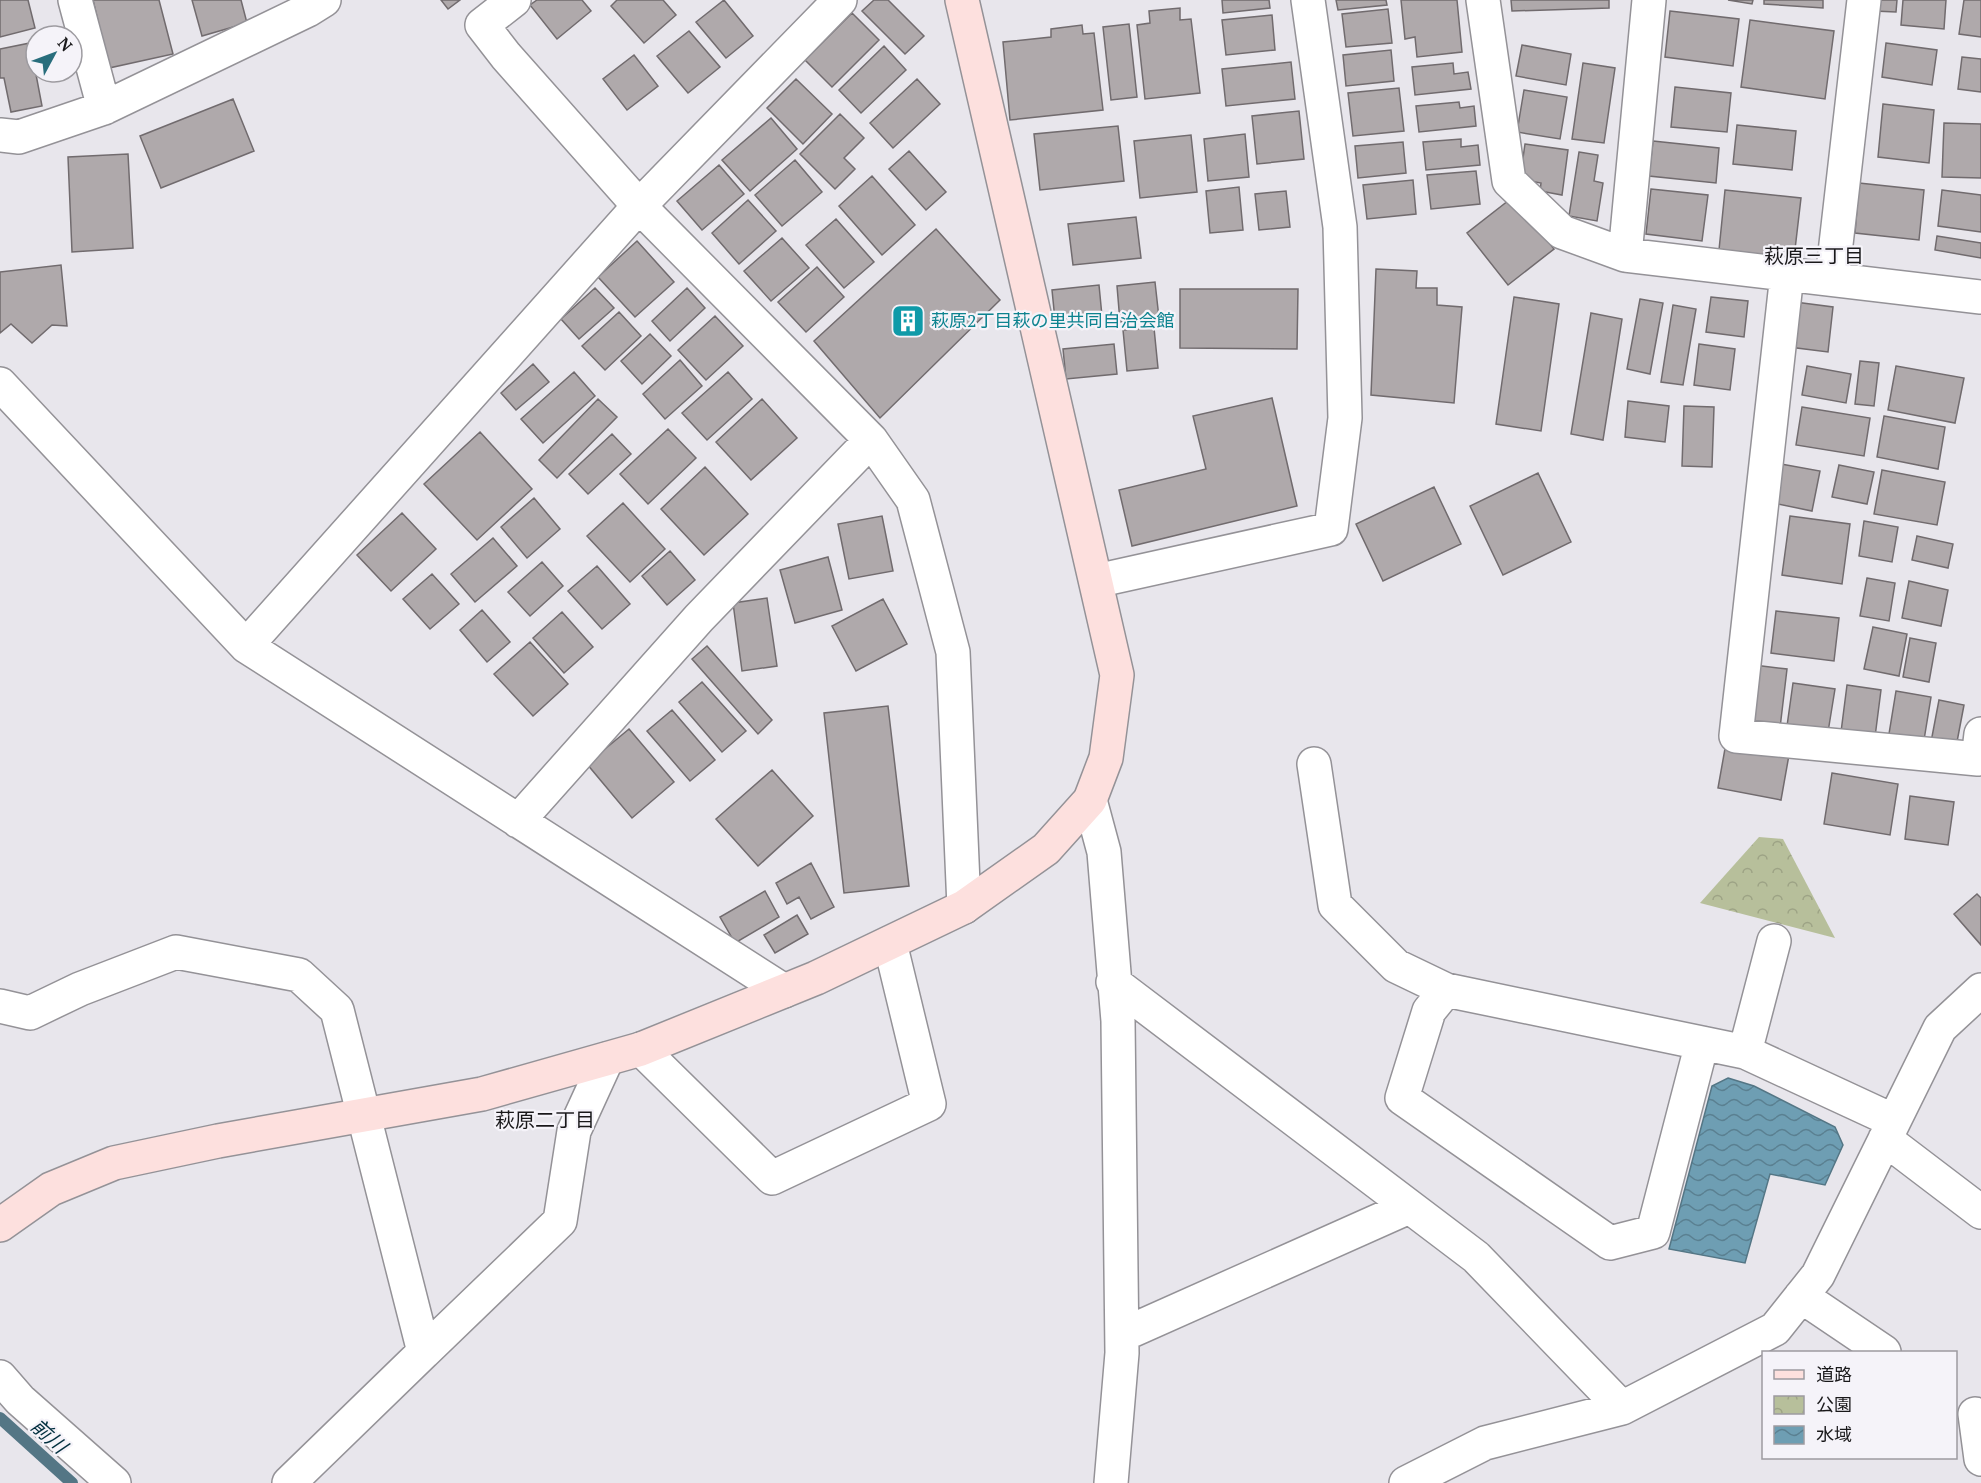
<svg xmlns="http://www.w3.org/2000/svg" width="1981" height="1483" viewBox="0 0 1981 1483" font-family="'PT Serif','Noto Sans JP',serif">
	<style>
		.park { fill: url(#park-crowns) }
		.water { fill: url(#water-waves); stroke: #547685; stroke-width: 1.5 }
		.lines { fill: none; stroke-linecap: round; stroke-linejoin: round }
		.stream { stroke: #547685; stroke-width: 12 }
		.building { fill: #afa9ab; stroke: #716b6e; stroke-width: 1.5 }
		.street-casing { stroke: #949297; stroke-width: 36 }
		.secondary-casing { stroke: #949297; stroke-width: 36 }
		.street { stroke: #fff; stroke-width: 33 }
		.secondary { stroke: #fde0de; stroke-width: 33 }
		.labels { text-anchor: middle; stroke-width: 4.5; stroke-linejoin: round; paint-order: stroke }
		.culture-label { font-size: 18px; fill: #0d838f; stroke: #f5f3f9; text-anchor: start }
		.neighbourhood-label { font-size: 20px; fill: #19181a; stroke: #f5f3f9 }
		.water-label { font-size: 20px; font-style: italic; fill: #012f3e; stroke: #f5f3f9 }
	</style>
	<defs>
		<pattern id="park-crowns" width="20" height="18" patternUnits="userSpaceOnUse" patternTransform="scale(1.5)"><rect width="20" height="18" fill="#b7bf9b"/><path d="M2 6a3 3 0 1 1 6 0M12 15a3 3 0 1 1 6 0" fill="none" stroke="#9da385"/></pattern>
		<pattern id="water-waves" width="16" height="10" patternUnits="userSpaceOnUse" patternTransform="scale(1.5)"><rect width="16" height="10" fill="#6e9eb3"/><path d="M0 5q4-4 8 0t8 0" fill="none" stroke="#5a8091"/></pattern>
	</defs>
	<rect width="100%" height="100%" fill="#e8e6ec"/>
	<path class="park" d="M1759,837L1783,839L1835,938L1700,903Z"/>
	<path class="water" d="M1728,1078L1754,1086L1835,1127L1843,1145L1825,1185L1770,1174L1745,1263L1669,1249L1712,1086Z"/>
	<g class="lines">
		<path class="stream" d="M0,1418L72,1483"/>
	</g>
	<path class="building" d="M0,0H28L35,28L0,37Z
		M93,0H159L173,54L109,68Z
		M192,0H241L247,23L202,36Z
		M441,0H460L448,9Z
		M537,0H582L591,11L557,39L530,5Z
		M617,0H663L676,15L644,43L611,6Z
		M724,0L753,36L726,58L696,22Z
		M874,0H888L924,36L905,54L862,11Z
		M1222,0H1269L1270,8L1223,13Z
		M1336,0H1386L1387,5L1338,10Z
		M1401,0H1457L1462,52L1417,57L1415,37L1405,39Z
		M1511,0H1609V8L1512,11Z
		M1728,0H1753L1752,4Z
		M1764,0H1823V8L1764,4Z
		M1875,0H1897L1896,12L1874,11Z
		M1903,0H1946L1944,29L1901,25Z
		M1964,0H1981V37L1959,34Z
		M1180,8V20L1191,19L1200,93L1145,99L1137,25L1150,23L1149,11Z
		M1388,9L1392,43L1346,47L1342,14Z
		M1670,11L1739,19L1733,66L1665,57Z
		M852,13L879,40L832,87L805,60Z
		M1272,15L1275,50L1226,55L1222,20Z
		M1750,20L1834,31L1825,99L1741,87Z
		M1129,24L1137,97L1111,100L1103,27Z
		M1082,25L1083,34L1094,33L1103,110L1010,120L1003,42L1051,37V29Z
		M689,31L720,67L688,93L657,56Z
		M30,43L42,106L11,112L4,78H0V49Z
		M1886,43L1937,50L1932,85L1882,77Z
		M1522,45L1571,54L1566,85L1516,76Z
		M884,46L906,70L861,113L839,90Z
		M1391,50L1394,81L1346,86L1343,55Z
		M634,55L658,86L627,110L603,79Z
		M1962,57L1981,59V92L1958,89Z
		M1291,62L1295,99L1226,106L1222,69Z
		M1453,63L1454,74L1468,72L1471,89L1415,95L1412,67Z
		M1583,63L1615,68L1604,143L1572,139Z
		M796,79L832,114L803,144L767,108Z
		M917,79L940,104L893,148L870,123Z
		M1675,87L1731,93L1727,132L1671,127Z
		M1399,88L1404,131L1353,136L1348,93Z
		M1524,90L1567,97L1560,139L1517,132Z
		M233,99L254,151L161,188L140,136Z
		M1459,102L1460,108L1474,106L1476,126L1419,132L1416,106Z
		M1883,104L1934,110L1929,163L1878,157Z
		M1299,111L1304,159L1257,164L1252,116Z
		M840,114L864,138L844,158L855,169L835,189L800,154Z
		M771,118L797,149L750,191L722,160Z
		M1944,123L1981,124V178L1942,177Z
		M1737,125L1796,131L1792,170L1733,164Z
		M1118,126L1124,181L1040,190L1034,134Z
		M1245,134L1249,177L1208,181L1204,139Z
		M1191,135L1197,192L1140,198L1134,141Z
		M1461,139V147L1478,145L1480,165L1426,170L1423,142Z
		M1653,141L1719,148L1716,183L1649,176Z
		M1403,142L1406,173L1358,178L1355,146Z
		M1525,144L1568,150L1562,195L1540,191L1541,183L1520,179Z
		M909,151L946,192L926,210L889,169Z
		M1579,152L1598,155L1594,181L1603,183L1597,221L1569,216Z
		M128,154L133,248L72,252L68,157Z
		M795,160L822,192L782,226L755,195Z
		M719,165L744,194L702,230L677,201Z
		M1476,171L1480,204L1431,209L1427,175Z
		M872,176L915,225L882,255L839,206Z
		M1413,180L1416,214L1367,219L1363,185Z
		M1859,183L1924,190L1919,240L1855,233Z
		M1239,187L1243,230L1210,233L1206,191Z
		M1651,189L1708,195L1702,241L1646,234Z
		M1725,190L1801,198L1794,258L1719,250Z
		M1942,190L1981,195V232L1938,226Z
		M1286,191L1290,227L1259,230L1255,194Z
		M1513,197L1554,249L1508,285L1467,233Z
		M748,200L776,231L739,264L712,233Z
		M1136,217L1141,258L1073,265L1068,224Z
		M836,219L874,262L844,288L806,245Z
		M936,229L1000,300L880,418L814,341Z
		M1937,236L1981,243V258L1935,250Z
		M782,238L809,268L771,301L744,271Z
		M637,241L674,282L635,317L598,277Z
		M61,265L67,326L52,325L32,343L11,324L0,333V272Z
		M817,267L844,297L806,332L778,302Z
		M1376,269L1417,271L1416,288H1437V305L1462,307L1454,403L1371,395Z
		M1155,282L1159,318L1120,322L1117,286Z
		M1099,285L1102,316L1055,320L1052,290Z
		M595,288L614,308L579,339L561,319Z
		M687,288L705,308L670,341L652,321Z
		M1180,289H1298L1297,349L1180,348Z
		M1514,297L1559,304L1541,431L1496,424Z
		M1711,297L1748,301L1744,337L1706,332Z
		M1640,299L1663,303L1650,374L1627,369Z
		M1795,302L1833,307L1828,352L1789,347Z
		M1673,305L1696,309L1683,385L1661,382Z
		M619,312L641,336L605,370L582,346Z
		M1591,313L1622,319L1603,440L1571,434Z
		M715,316L743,346L706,380L678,350Z
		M1154,328L1158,368L1127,371L1123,330Z
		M650,334L671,356L642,384L621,361Z
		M1114,344L1117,374L1066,379L1063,349Z
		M1699,344L1735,349L1730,390L1694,385Z
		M680,360L702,386L665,419L643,394Z
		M1860,361L1879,363L1874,406L1855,404Z
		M533,364L549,382L516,410L501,393Z
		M1807,366L1851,374L1846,403L1802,395Z
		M1896,366L1964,378L1955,423L1888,410Z
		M574,372L595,396L543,443L521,419Z
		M728,372L752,399L707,440L682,413Z
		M1272,398L1297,506L1132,546L1119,490L1206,469L1193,416Z
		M598,399L617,417L557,478L539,460Z
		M762,399L797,438L751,480L716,442Z
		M1628,401L1669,406L1665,442L1625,437Z
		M1684,406L1714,407L1712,467L1682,466Z
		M1802,407L1870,418L1864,456L1796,445Z
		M1884,416L1945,427L1938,469L1877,457Z
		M668,429L696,458L648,504L620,474Z
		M480,432L532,489L477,540L424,484Z
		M612,434L631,454L588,494L569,474Z
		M1781,464L1820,471L1812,511L1773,503Z
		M1839,465L1874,472L1867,504L1832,497Z
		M705,467L748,514L704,555L661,509Z
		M1882,470L1945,482L1937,525L1874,514Z
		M1538,473L1571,542L1503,575L1470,506Z
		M1434,487L1461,544L1383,581L1356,524Z
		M534,498L560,529L527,558L501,527Z
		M623,503L665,549L630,582L587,536Z
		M402,513L436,549L391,591L357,555Z
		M882,516L893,571L849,579L838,524Z
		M1790,516L1850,524L1842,584L1782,575Z
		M1864,521L1898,527L1892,562L1859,556Z
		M1917,536L1953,544L1948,568L1912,560Z
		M493,538L517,566L475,602L451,574Z
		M670,551L695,580L667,605L642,576Z
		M828,557L842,610L795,623L780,570Z
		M542,562L563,586L530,616L508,592Z
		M597,566L630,604L602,629L568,591Z
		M432,574L459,604L430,629L403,599Z
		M1867,578L1895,583L1889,621L1860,616Z
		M1909,581L1948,590L1941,626L1902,618Z
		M767,598L777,666L742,671L733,603Z
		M883,599L907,644L856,671L832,626Z
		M482,610L510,642L487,662L460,630Z
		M1776,611L1839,618L1834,661L1771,653Z
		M562,612L593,647L564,673L533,638Z
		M1873,627L1907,634L1899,676L1864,669Z
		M1910,638L1936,643L1929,682L1903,677Z
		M530,642L568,684L533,716L494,674Z
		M707,646L772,720L758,734L692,659Z
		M1754,665L1787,669L1780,728L1746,723Z
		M702,682L746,731L722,752L679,702Z
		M1793,683L1835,689L1828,732L1787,726Z
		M1847,685L1881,690L1875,737L1841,732Z
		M1896,691L1931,697L1924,740L1889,734Z
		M1939,700L1964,705L1956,747L1931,742Z
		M888,706L909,886L844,893L824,713Z
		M672,710L715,760L690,781L647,731Z
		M629,729L674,782L632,818L587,764Z
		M1726,743L1789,755L1781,800L1718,788Z
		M772,770L813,816L758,866L716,819Z
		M1832,773L1898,784L1890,835L1824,824Z
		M1910,796L1954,802L1948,845L1905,839Z
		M811,863L834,907L811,919L799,897L787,904L776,883Z
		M765,891L779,917L735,943L720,917Z
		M1977,894L1981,898V945L1954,914Z
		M797,915L808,934L775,953L764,935Z"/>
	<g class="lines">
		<defs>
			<path id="street" d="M75,0L104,108L308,10L324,0
				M514,0L482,25L506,56L639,206L871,440L913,500L953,652L964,907
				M1483,0L1509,181L1562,232L1625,255
				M1649,0L1625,255L1981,297
				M0,135L19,137L104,108
				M1787,274L1736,736L1978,759L1981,734
				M1832,279L1864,0
				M0,384L246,646
				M1096,581L1331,529L1345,418L1340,227L1308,0
				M1314,764L1335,905L1396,966L1446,990
				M1090,800L1104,852L1118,1021L1122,1353L1111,1483
				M518,821L699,618L871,440
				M1774,941L1745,1052L1894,1121
				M1113,982L1476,1257L1622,1408
				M784,991L246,646L639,206L840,0
				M0,1006L30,1013L80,989L176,952L299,975L337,1010L424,1352L289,1483
				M1702,1043L1653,1232L1610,1243L1402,1098L1429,1011L1446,990L1745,1052
				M641,1049L772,1178L929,1104L890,943
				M1885,1139L1981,1212
				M1801,1296L1884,1352
				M1122,1335L1409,1207
				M424,1352L560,1221L574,1131L607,1059
				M0,1377L20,1400L114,1483
				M1975,1414L1981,1459
				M1406,1483L1485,1443L1622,1408L1775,1329L1818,1275L1940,1028L1981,990"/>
			<path id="secondary" d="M0,1225L51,1189L114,1163L218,1141L482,1094L641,1049L816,978L964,907L1046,849L1090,800L1106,758L1117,675L962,0"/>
		</defs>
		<use href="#street" class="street-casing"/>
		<use href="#secondary" class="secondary-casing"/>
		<use href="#street" class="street"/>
		<use href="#secondary" class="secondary"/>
	</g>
	<defs>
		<symbol id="building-square" viewBox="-11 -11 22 22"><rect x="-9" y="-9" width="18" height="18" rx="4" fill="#0f9aa8" stroke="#f5f3f9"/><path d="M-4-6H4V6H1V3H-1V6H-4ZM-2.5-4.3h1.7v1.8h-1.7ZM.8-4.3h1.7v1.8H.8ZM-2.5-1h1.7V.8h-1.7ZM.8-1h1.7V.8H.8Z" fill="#fff"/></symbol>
	</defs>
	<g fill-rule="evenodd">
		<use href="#building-square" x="889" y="302" width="38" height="38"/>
	</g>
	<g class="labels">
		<g class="culture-label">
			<text x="931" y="327">萩原2丁目萩の里共同自治会館</text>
		</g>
		<g class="neighbourhood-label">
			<text x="1814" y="263">萩原三丁目</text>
			<text x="545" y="1127">萩原二丁目</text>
		</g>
		<g class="water-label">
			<text transform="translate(49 1436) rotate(42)" y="7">前川</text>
		</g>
	</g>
	<rect x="1762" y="1351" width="195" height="108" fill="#f5f3f9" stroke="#9d9ba0" stroke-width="1.5"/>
	<rect x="1774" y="1370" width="30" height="9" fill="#fde0de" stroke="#9d9ba0" stroke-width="1.5"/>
	<text x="1816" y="1381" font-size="18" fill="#19181a">道路</text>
	<rect x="1774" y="1396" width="30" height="18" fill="url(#park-crowns)" stroke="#9d9ba0" stroke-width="1.5"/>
	<text x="1816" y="1411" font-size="18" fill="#19181a">公園</text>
	<rect x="1774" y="1426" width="30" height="18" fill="url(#water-waves)" stroke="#9d9ba0" stroke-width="1.5"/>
	<text x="1816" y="1441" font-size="18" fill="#19181a">水域</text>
	<g transform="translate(54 54) rotate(49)"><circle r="28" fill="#f5f3f9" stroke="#9d9ba0" stroke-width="1.5"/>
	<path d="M0-4.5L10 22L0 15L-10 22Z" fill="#286d7c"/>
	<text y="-9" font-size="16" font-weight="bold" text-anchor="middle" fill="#19181a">N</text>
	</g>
</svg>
